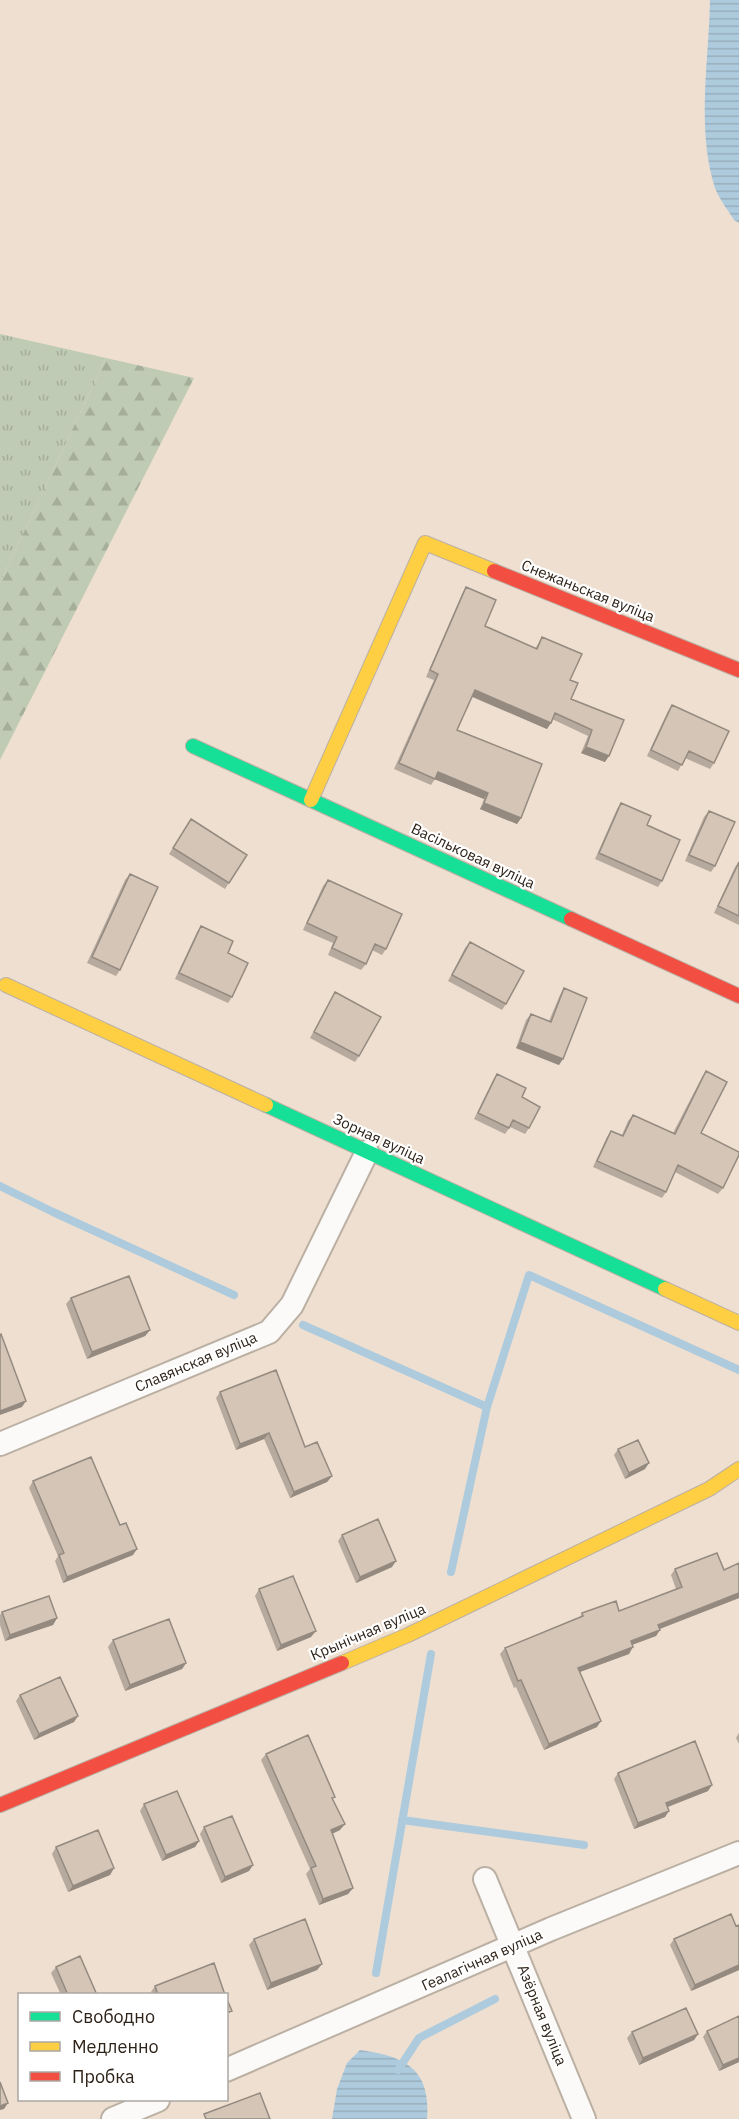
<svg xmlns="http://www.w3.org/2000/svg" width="739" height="2119" viewBox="0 0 739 2119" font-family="'IBM Plex Sans',sans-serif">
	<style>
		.grass { fill: url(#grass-tufts) }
		.forest { fill: url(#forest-firs) }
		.water { fill: url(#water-rules) }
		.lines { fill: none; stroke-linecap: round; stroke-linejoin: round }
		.stream { stroke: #aecbdd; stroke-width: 8 }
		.street-casing { stroke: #bbb0a4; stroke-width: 26 }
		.fast-casing { stroke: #bbb0a4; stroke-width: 16 }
		.slow-casing { stroke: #bbb0a4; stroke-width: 16 }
		.jam-casing { stroke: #bbb0a4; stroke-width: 16 }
		.street { stroke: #fcfaf8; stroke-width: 22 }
		.fast { stroke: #16e098; stroke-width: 14 }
		.slow { stroke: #ffcf43; stroke-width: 14 }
		.jam { stroke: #f24e42; stroke-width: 14 }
		.wall { fill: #b6a99d }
		.shaded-wall { fill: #948a80 }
		.building { fill: #d4c5b7; stroke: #948a80; stroke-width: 1.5 }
		.labels { text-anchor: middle; stroke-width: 4.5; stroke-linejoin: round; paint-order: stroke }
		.street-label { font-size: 15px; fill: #2e2319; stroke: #fff }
	</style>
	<defs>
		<pattern id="grass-tufts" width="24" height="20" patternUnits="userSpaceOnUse" patternTransform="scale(1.5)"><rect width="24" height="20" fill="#bfcbb4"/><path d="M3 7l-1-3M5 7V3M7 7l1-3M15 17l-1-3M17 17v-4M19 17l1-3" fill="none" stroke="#a4ae9a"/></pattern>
		<pattern id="forest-firs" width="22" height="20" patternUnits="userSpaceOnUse" patternTransform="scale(1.5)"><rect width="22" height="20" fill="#bfcbb4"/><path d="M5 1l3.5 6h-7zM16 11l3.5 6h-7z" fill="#a4ae9a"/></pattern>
		<pattern id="water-rules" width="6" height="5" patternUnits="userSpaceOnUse" patternTransform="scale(1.5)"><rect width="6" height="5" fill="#aecbdd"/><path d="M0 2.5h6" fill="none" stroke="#96aebd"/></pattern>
	</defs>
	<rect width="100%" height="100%" fill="#eedfd0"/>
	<path class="grass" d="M0,334L106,358L0,583Z"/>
	<path class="forest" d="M106,358L194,378L0,760V583Z"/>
	<path class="water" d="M710,0H739V223L734,220C728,210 719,199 715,188C696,129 709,61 710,0Z
		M360,2050C405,2056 431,2069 427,2119H332L337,2089L347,2063Z"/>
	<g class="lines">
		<path class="stream" d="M0,1186L53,1212L234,1295
			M303,1325L487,1407
			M451,1572L487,1407L529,1275L739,1370
			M402,1820L584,1845
			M376,1973L431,1654
			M398,2070L419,2038L495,1999"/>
		<defs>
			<path id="street" d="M0,1444L269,1332L292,1305L367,1152
				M485,1879L584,2119
				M226,2070L551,1929L739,1853
				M113,2119L158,2100"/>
			<path id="fast" d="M193,746L571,919
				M266,1105L665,1289"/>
			<path id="slow" d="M311,800L425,543L494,571
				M6,985L266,1105
				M665,1289L739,1323
				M342,1663L408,1635L709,1489L739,1469"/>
			<path id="jam" d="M494,571L739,670
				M571,919L739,996
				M0,1805L342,1663"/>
		</defs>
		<use href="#street" class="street-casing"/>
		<use href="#fast" class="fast-casing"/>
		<use href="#slow" class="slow-casing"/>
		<use href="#jam" class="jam-casing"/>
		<use href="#street" class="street"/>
		<use href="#fast" class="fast"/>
		<use href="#slow" class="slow"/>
		<use href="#jam" class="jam"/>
	</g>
	<path class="wall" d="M466,587L485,626L535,649L542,637L570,680L571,699L624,720L605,762L581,753L588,736L552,719L547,729L472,697L457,730L521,818L517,824L480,809L484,799L435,779L431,785L394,769L434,680L426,677L462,594Z
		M672,705L714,763L710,769L685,758L678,771L647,756L668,711Z
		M621,803L647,825L662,881L658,887L595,859L617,809Z
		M709,811L715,866L711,872L685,861L704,817Z
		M191,819L247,855L225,889L169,854Z
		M739,862V925L714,913L735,867Z
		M130,874L120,970L116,976L87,963L125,880Z
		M328,880L386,949L382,955L372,950L366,964L361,970L328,955L333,943L303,930L323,886Z
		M201,926L228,953L232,997L228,1003L175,979L197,932Z
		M470,942L506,1004L502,1010L448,981L465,948Z
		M564,988L559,1065L516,1048L526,1020L531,1014L549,1021L560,995Z
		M335,992L359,1056L355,1062L310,1038Z
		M706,1071L701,1133L723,1188L718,1194L675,1172L666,1192L662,1198L593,1167L607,1137L611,1131L622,1135L628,1121L633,1115L673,1133L702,1077Z
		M497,1074L522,1097L529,1128L525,1134L510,1127L505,1134L474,1119L493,1080Z
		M71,1298L150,1330L145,1336L87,1359L66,1304Z
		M220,1392L305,1447L332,1476L327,1482L290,1498L264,1439L236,1450L216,1398Z
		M618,1449L645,1469L625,1479L614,1455Z
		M33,1481L120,1525L133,1555L63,1583L55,1561L58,1556L29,1488Z
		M342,1535L392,1567L356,1583L338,1541Z
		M739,1563V1598L660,1629L656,1636L632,1645L629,1654L580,1672L597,1727L544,1750L516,1687L514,1688L500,1654L505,1648L580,1617L582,1613L619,1611L676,1589L671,1575L675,1569L724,1570Z
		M259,1589L311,1637L277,1651L255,1596Z
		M2,1612L57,1618L53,1625L5,1641L0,1625V1615Z
		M113,1640L186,1663L182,1669L125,1691L108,1647Z
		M20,1695L74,1722L34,1740L16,1701Z
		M739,1733V1744L736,1738Z
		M266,1754L333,1799L340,1830L332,1834L353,1888L348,1894L319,1905L306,1874L310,1869L261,1760Z
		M618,1773L708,1791L668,1807L665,1817L634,1829L614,1779Z
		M144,1804L199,1841L195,1847L162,1861L140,1811Z
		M204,1827L253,1865L249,1871L221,1883L200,1834Z
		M56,1847L114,1868L110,1875L68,1892L52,1854Z
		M739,1925V1970L691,1991L670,1945L674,1939Z
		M254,1939L322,1964L317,1970L267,1990L249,1945Z
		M56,1967L97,1995H61L51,1973Z
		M155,1986L225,1995H152L151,1992Z
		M707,2031L739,2062L719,2071L703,2037Z
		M632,2032L698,2034L694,2040L639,2065L627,2038Z"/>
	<path class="shaded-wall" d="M475,690L551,723L547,729L471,696Z
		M586,747L609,756L605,762L581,753Z
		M438,772L488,793L484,799L434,779Z
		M484,803L521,818L517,824L480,809Z
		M520,1042L563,1059L559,1065L516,1048Z
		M150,1330L145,1336L87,1359L92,1352Z
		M26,1401L22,1407L0,1415V1411Z
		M269,1433L264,1439L236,1450L240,1444Z
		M649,1463L645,1469L625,1479L629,1473Z
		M332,1476L327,1482L290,1498L294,1492Z
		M137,1549L133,1555L63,1583L67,1577Z
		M396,1561L392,1567L356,1583L360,1577Z
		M739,1593V1598L654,1631L658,1625Z
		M57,1618L53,1625L5,1641L10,1635Z
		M660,1630L656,1636L626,1647L631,1641Z
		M316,1631L311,1637L277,1651L281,1645Z
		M633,1647L629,1654L574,1674L578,1668Z
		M186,1663L182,1669L125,1691L130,1685Z
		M78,1716L74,1722L34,1740L39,1734Z
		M601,1721L597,1727L544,1750L549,1744Z
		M712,1785L708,1791L662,1809L666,1803Z
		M669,1811L665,1817L634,1829L638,1823Z
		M345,1824L340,1830L327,1836L331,1830Z
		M199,1841L195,1847L162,1861L166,1855Z
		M253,1865L249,1871L221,1883L225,1877Z
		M114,1868L110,1875L68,1892L73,1886Z
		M353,1888L348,1894L319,1905L323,1899Z
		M322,1964L317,1970L267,1990L271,1983Z
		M739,1965V1970L691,1991L695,1985Z
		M698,2034L694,2040L639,2065L643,2058Z
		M739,2058V2062L719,2071L723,2065Z
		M8,2103L4,2109L0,2110V2106Z"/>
	<path class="building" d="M466,587L496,600L485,626L537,649L542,637L582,654L570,680L578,683L571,699L624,720L609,756L586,747L592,730L555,713L551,723L475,690L457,730L542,764L521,818L484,803L488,793L438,772L435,779L399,763L438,674L430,670Z
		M672,705L729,731L714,763L689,751L682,765L651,750Z
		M621,803L651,816L647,825L680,840L662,881L599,853Z
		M709,811L735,822L715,866L689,855Z
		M191,819L247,855L229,883L173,848Z
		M739,862V916L718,906Z
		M130,874L158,887L120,970L92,957Z
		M328,880L402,914L386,949L375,944L366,964L332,948L337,937L307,923Z
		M201,926L233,941L228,953L248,963L232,997L179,973Z
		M470,942L524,971L506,1004L452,975Z
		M564,988L587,998L563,1059L520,1042L531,1014L551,1022Z
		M335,992L381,1017L359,1056L314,1032Z
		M706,1071L727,1082L701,1133L739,1152V1155L723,1188L678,1165L666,1192L597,1161L611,1131L623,1136L633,1115L675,1134Z
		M497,1074L526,1088L522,1097L540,1107L529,1128L513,1120L509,1128L478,1113Z
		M129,1276L150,1330L92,1352L71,1298Z
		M1,1334L26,1401L0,1411V1335Z
		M276,1370L305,1447L317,1442L332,1476L294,1492L269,1433L240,1444L220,1392Z
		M638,1440L649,1463L629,1473L618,1449Z
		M91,1457L120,1525L126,1523L137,1549L67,1577L59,1555L64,1553L33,1481Z
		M378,1519L396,1561L360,1577L342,1535Z
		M717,1553L724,1570L739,1563V1593L658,1625L660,1630L631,1641L633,1647L578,1668L601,1721L549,1744L521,1680L518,1681L505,1648L583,1616L582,1613L616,1601L619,1611L682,1587L675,1569Z
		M293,1576L316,1631L281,1645L259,1589Z
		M49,1596L57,1618L10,1635L2,1612Z
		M169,1619L186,1663L130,1685L113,1640Z
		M60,1677L78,1716L39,1734L20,1695Z
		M308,1735L335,1797L332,1798L345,1824L331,1830L353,1888L323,1899L311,1868L316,1866L266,1754Z
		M695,1741L712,1785L666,1803L669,1811L638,1823L618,1773Z
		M177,1791L199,1841L166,1855L144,1804Z
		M232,1816L253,1865L225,1877L204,1827Z
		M98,1830L114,1868L73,1886L56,1847Z
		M731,1914L736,1926L739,1925V1965L695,1985L674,1939Z
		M305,1919L322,1964L271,1983L254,1939Z
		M80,1956L97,1995H68L56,1967Z
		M214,1963L225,1995H158L155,1986Z
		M226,1997L232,2011L226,2013Z
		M686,2008L698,2034L643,2058L632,2032Z
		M739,2016V2058L723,2065L707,2031Z
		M0,2082L8,2103L0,2106Z
		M260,2093L270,2119H206L204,2114Z"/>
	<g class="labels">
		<g class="street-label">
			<text transform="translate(588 591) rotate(22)" y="5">Снежаньская вуліца</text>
			<text transform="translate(473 856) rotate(25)" y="5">Васільковая вуліца</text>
			<text transform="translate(379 1139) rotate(25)" y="5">Зорная вуліца</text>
			<text transform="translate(196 1362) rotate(-23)" y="5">Славянская вуліца</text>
			<text transform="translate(368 1632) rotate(-23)" y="5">Крынічная вуліца</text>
			<text transform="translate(482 1960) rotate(-24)" y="5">Геалагічная вуліца</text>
			<text transform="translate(542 2015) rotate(68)" y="5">Азёрная вуліца</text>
		</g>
	</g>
	<rect x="18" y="1993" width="210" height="108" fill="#ffffff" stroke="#aba7a3" stroke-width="1.5"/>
	<rect x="30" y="2012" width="30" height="9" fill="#16e098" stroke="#aba7a3" stroke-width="1.5"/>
	<text x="72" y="2023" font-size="18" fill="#2e2319">Свободно</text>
	<rect x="30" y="2042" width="30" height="9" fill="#ffcf43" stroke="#aba7a3" stroke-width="1.5"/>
	<text x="72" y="2053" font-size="18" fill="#2e2319">Медленно</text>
	<rect x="30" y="2072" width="30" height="9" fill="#f24e42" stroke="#aba7a3" stroke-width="1.5"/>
	<text x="72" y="2083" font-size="18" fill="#2e2319">Пробка</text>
</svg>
